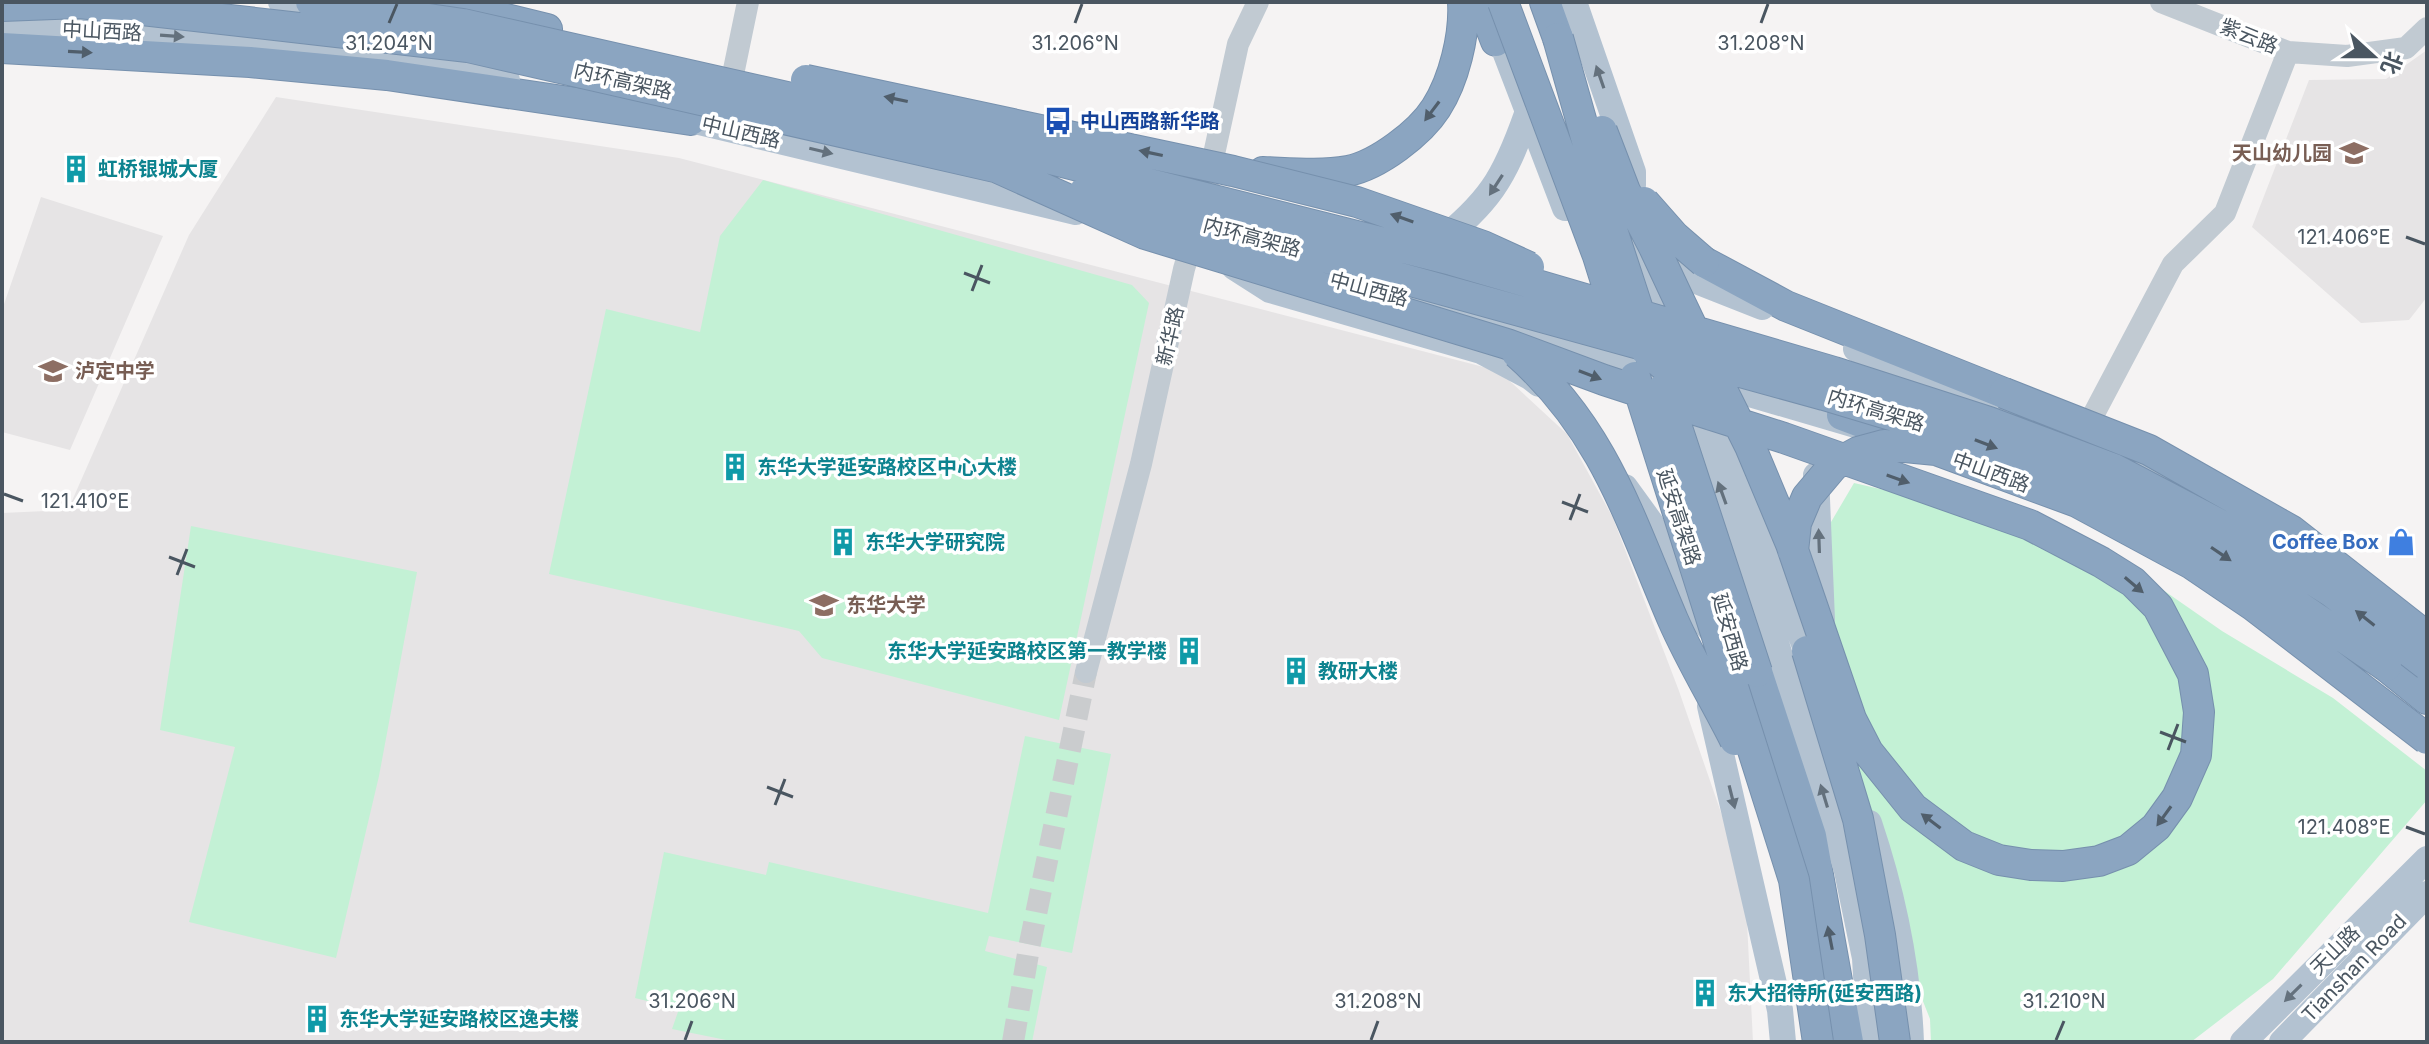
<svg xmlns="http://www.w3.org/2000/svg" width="2429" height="1044" viewBox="0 0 2429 1044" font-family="Inter,'Noto Sans SC',sans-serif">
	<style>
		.education { fill: #e6e4e5 }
		.green { fill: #c3f1d5 }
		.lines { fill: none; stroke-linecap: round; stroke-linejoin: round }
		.minor-tunnel { stroke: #caccce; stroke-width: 22; stroke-dasharray: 22 11; stroke-linecap: butt }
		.highway-casing { stroke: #7690ad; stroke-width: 32 }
		.minor { stroke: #c1cad2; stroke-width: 22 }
		.major { stroke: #b3c2d1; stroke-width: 26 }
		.highway { stroke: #8ba5c1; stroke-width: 30 }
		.highway-bridge-casing { stroke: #7690ad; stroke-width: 32; stroke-linecap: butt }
		.highway-bridge { stroke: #8ba5c1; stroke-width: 30 }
		.oneway { fill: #64717d }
		.oneway2 { fill: #505e6b }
		.ticks { fill: none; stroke: #4a5661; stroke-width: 3 }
		.labels { text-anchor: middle; stroke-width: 7; stroke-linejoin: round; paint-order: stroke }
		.street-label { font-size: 20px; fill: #4a5661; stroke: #fff }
		.transit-label { font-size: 20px; font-weight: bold; fill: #164399; stroke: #fff; text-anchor: start }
		.education-label { font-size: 20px; font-weight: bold; fill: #785e54; stroke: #fff; text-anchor: start }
		.culture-label { font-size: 20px; font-weight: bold; fill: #0d838f; stroke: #fff; text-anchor: start }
		.shop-label { font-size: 20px; font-weight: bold; fill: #366cbe; stroke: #fff; text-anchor: end }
		.ticks-label { font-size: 20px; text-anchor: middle; fill: #4a5661; stroke: #fff; stroke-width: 7; stroke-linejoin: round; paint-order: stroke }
	</style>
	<rect width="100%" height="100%" fill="#f5f3f3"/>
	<path class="education" d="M2427,50V297L2409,320L2361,323L2252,227L2309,80L2386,79Z
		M276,97L679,158L1499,371L1567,434L1613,518L1679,691L1745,882L1753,1042H2V513L68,510L189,235Z
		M41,197L163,236L70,450L2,432V310Z"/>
	<path class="green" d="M763,180L1132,285L1149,303L1059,720L822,658L799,631L549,574L606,309L700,332L720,236Z
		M1854,483L1924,499L2153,583L2222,631L2333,698L2427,771V800L2273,979L2191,1042H1931L1930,1019L1838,785L1811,556Z
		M191,526L417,572L379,776L336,958L189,922L235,747L160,730Z
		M1025,736L1111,754L1072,953L989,936L985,951L1047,967L1032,1042H736L672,1029L679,1009L635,998L664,852L766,875L769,862L988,913Z"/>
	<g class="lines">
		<path class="minor-tunnel" d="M1013,1042L1029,948L1086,672"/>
		<defs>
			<path id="highway" d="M437,2L547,29
				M1481,2L1496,41
				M1545,2L1558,38
				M2,48L250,62L387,75L691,120
				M1263,172C1290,173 1321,176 1348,171C1378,165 1420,133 1436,108C1454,80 1465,35 1463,2
				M1704,262L1786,306L2004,393
				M1842,415L1919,444
				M2386,666L2427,699
				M1757,672L1811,836L1848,1042"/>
		</defs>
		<use href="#highway" class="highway-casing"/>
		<path class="minor" d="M2161,2L2288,52L2347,56L2406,48L2427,28
			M731,84L748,2
			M2082,440L2089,423L2173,264L2225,213L2288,52
			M1086,672L1141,464L1184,269L1204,200L1238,44L1258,2"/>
		<path class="major" d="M281,2L330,10
			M1574,2L1633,172V185
			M1493,20L1565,208
			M2,28C171,29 342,44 507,80
			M670,115L1076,212
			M1627,220L1668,316L1675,340
			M1435,246C1490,200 1503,182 1527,114
			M1653,264L1762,307
			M1234,267L1270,290L1481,351L1530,377L1539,384
			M1419,303L1661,368L1859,426
			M1856,349L2022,420
			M1689,393L1692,408L1777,646L1847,871L1865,958L1870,1042
			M1716,436L1738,476L1814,669
			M2133,466L2212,498
			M1816,475L1822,620
			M1625,487L1651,523L1693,611L1715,634
			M1710,706L1780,1010L1783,1042
			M1869,823C1893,894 1908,966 1911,1042
			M2243,1042L2427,859
			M2282,1042L2427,894"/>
		<use href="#highway" class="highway"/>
		<defs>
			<path id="highway-bridge" d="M311,2L463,24L951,134L1452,260L1834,372L1989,422L2114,469L2251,541L2332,592L2427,665
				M1503,2L1598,256L1618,320
				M2,6L80,3L468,47L1008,170
				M1558,38L1613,233L1644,328
				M806,80L1233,171L1357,202L1483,246L1529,267
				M989,164L1145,234L1507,344L1604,380L1696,410L1784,438L2030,525L2101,562L2133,582L2158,607L2193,674L2199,712L2196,755L2177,798L2156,827L2128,850L2099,861L2063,866L2031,865L1999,860L1964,846L1913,808L1868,752L1851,719L1791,544L1750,446L1721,388L1677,296L1654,247L1625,191L1602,131
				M1085,191L1824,395L1974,440L2102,490L2210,546L2386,666
				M1644,202L1674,236L1704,262
				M1646,350L1687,385L1711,415
				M1517,353C1604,430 1629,517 1673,620C1691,661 1715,700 1735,740
				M1635,377L1794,880L1818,1042
				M1664,388L1757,672
				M2004,393L2149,450L2292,531L2427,637
				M1793,551L1796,523L1807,497L1834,465L1858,452L1884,445L1936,450L2077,502L2192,564L2254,606L2427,739
				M1807,651L1858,819L1880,935L1895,1042"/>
		</defs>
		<use href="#highway-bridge" class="highway-bridge-casing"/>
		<use href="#highway-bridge" class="highway-bridge"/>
	</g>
	<defs><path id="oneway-solid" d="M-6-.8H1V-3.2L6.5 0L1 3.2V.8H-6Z" transform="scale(2)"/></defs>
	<g class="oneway">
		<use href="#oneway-solid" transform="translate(172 36) rotate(4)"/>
		<use href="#oneway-solid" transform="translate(1600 77) rotate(-109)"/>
		<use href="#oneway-solid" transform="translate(821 151) rotate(13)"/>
		<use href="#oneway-solid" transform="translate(1496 185) rotate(123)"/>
		<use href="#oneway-solid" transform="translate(1722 493) rotate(-110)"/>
		<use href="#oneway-solid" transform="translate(1819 541) rotate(-92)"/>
		<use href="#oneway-solid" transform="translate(1824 796) rotate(-107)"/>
		<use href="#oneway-solid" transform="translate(1732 797) rotate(76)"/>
		<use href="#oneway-solid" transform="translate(2293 993) rotate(135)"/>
	</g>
	<g class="oneway2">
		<use href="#oneway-solid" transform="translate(80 52) rotate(3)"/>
		<use href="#oneway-solid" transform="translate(896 99) rotate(-168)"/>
		<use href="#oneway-solid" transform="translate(1432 111) rotate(127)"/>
		<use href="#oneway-solid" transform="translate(1151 153) rotate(-168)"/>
		<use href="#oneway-solid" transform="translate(1402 218) rotate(-161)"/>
		<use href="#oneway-solid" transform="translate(1590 375) rotate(21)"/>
		<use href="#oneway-solid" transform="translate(1986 444) rotate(21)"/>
		<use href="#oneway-solid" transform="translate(1898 479) rotate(19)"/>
		<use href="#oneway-solid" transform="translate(2221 554) rotate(34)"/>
		<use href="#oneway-solid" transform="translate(2134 585) rotate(40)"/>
		<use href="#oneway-solid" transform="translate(2365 618) rotate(-142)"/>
		<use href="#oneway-solid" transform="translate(2164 816) rotate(126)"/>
		<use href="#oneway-solid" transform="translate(1931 821) rotate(-143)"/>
		<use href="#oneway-solid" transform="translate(1830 938) rotate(-101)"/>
	</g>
	<path class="ticks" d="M389,23L397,4M1075,23L1082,4M1761,23L1768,4M2406,237L2425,244M964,273L990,283M972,291L982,265M4,494L23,501M1562,502L1588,512M1570,520L1580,494M169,557L195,567M177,575L187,549M2160,732L2186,742M2168,750L2178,724M767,787L793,797M775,805L785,779M2406,827L2425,834M685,1040L692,1021M1371,1040L1378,1021M2056,1040L2064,1021"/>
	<defs>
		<symbol id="bus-bare" viewBox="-9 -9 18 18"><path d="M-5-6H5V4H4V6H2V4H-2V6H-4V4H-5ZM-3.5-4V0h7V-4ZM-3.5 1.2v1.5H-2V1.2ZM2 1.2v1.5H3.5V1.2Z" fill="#1a4fb4" stroke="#fff" stroke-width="2.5" paint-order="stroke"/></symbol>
		<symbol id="school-bare" viewBox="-9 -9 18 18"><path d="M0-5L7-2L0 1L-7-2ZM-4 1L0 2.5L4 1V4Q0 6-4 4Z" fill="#8d6e63" stroke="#fff" stroke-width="2.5" paint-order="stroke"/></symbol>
		<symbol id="building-bare" viewBox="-9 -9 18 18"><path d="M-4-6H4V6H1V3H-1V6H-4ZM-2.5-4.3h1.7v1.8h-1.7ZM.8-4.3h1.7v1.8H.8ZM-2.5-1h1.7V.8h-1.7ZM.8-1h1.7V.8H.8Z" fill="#0f9aa8" stroke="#fff" stroke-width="2.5" paint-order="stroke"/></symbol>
		<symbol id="shop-bare" viewBox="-9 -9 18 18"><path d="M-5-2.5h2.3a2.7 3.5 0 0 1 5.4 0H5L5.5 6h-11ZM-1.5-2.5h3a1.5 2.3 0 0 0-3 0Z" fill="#3f7fe0" stroke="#fff" stroke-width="2.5" paint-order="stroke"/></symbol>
		<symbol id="university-bare" viewBox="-9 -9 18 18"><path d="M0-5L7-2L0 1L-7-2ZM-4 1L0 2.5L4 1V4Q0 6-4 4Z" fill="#8d6e63" stroke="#fff" stroke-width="2.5" paint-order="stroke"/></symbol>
	</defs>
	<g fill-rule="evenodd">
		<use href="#bus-bare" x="1038" y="101" width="40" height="40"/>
		<use href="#school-bare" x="2334" y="133" width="40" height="40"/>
		<use href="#building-bare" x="56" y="149" width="40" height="40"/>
		<use href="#school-bare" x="33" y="351" width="40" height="40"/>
		<use href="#building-bare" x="715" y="447" width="40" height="40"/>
		<use href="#building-bare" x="823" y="522" width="40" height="40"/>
		<use href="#shop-bare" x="2381" y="522" width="40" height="40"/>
		<use href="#university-bare" x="804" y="585" width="40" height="40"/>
		<use href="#building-bare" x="1169" y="631" width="40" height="40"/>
		<use href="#building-bare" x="1276" y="651" width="40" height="40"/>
		<use href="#building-bare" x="1685" y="973" width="40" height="40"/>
		<use href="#building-bare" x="297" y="999" width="40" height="40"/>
	</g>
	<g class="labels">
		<g class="street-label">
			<text transform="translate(102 31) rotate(3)" y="7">中山西路</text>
			<text transform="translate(2249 36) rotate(22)" y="7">紫云路</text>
			<text transform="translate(623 81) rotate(13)" y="7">内环高架路</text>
			<text transform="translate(741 132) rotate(13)" y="7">中山西路</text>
			<text transform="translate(1252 237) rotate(15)" y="7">内环高架路</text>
			<text transform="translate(1369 289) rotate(15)" y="7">中山西路</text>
			<text transform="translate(1170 336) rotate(-77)" y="7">新华路</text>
			<text transform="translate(1876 410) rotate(17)" y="7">内环高架路</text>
			<text transform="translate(1991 472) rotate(20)" y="7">中山西路</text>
			<text transform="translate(1679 517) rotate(72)" y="7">延安高架路</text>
			<text transform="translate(1730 632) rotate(74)" y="7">延安西路</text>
			<text transform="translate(2335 950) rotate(-45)" y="7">天山路</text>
			<text transform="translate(2354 968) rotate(-46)" y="7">Tianshan Road</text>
		</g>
		<g class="transit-label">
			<text x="1080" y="128">中山西路新华路</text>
		</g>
		<g class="education-label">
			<text x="2332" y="160" text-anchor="end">天山幼儿园</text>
			<text x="75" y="378">泸定中学</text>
			<text x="846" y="612">东华大学</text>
		</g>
		<g class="culture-label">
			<text x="98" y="176">虹桥银城大厦</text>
			<text x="757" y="474">东华大学延安路校区中心大楼</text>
			<text x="865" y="549">东华大学研究院</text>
			<text x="1167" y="658" text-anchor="end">东华大学延安路校区第一教学楼</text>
			<text x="1318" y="678">教研大楼</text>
			<text x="1727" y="1000">东大招待所(延安西路)</text>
			<text x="339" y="1026">东华大学延安路校区逸夫楼</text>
		</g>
		<g class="shop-label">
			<text x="2379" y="549">Coffee Box</text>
		</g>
	</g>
	<g class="ticks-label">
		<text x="1075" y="50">31.206°N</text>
		<text x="1761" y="50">31.208°N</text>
		<text x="389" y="50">31.204°N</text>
		<text x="2344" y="244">121.406°E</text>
		<text x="85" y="508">121.410°E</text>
		<text x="2344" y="834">121.408°E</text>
		<text x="692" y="1008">31.206°N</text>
		<text x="1378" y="1008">31.208°N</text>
		<text x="2064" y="1008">31.210°N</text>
	</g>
	<rect width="2429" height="1044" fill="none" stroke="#4a5661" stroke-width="8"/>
	<g transform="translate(2373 56) rotate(111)" stroke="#ffffff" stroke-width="6" paint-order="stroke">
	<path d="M0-6L14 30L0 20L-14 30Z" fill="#4a5661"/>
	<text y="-12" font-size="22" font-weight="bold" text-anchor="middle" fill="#4a5661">北</text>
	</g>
</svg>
